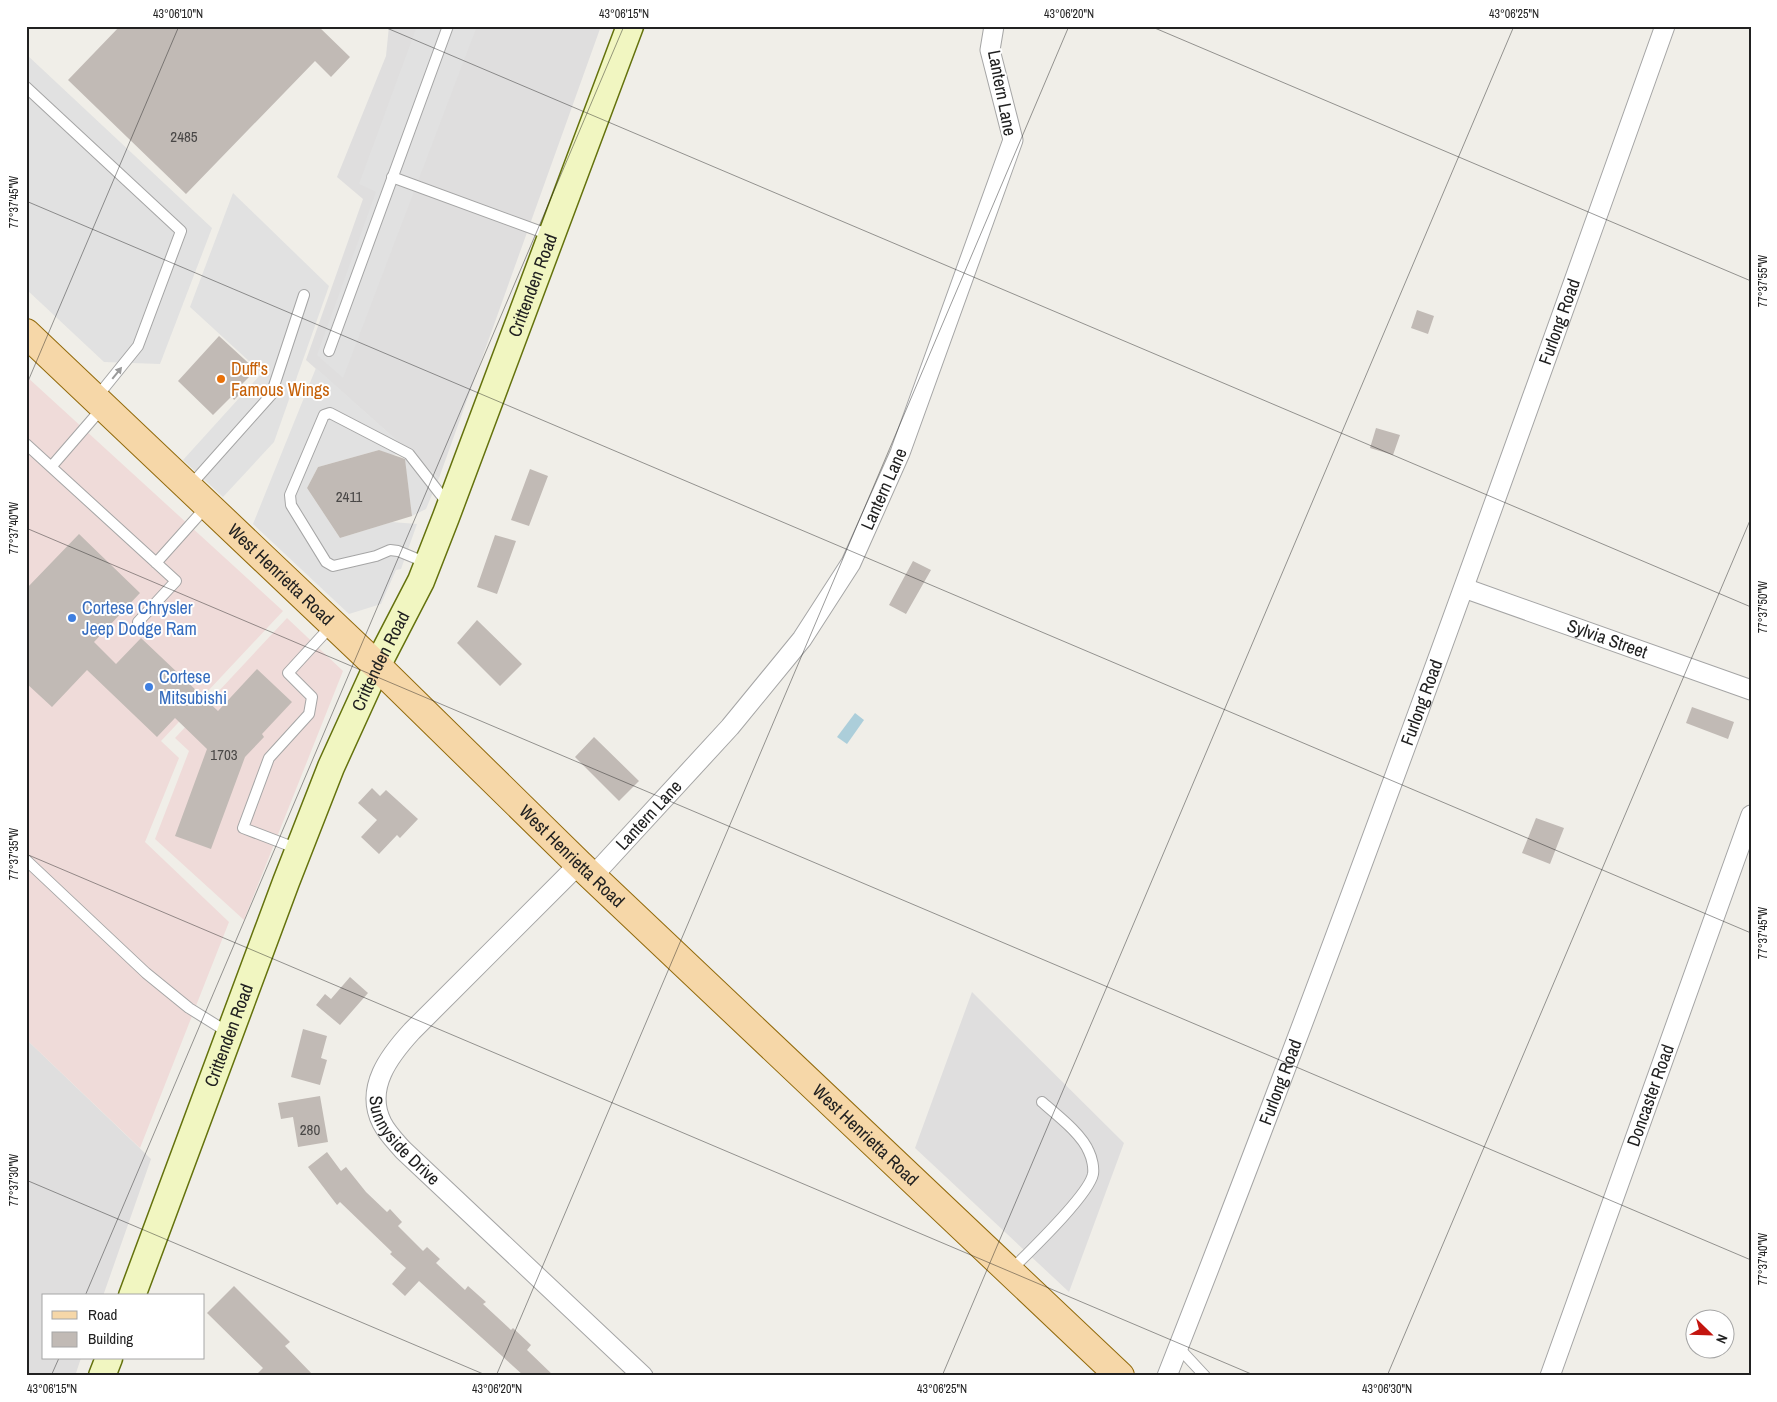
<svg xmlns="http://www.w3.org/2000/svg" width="1777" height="1402" viewBox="0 0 1777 1402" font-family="'Archivo Narrow',sans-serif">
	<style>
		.residential { fill: #dfdede }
		.commercial { fill: #efdbd9 }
		.parking { fill: #e1e1e1 }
		.water { fill: #acceda }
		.building { fill: #c1bab5 }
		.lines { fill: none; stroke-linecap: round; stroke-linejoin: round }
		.lane-casing { stroke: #a5a5a5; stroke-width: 12 }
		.street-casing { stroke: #a5a5a5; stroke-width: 21 }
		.secondary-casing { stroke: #64720d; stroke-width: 29 }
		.primary-casing { stroke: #926a0b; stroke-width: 30 }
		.lane { stroke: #fff; stroke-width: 10 }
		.street { stroke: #fff; stroke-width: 19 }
		.secondary { stroke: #f1f6c1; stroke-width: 26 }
		.primary { stroke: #f6d7a8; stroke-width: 28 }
		.oneway { fill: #9b9b9b }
		.ticks { fill: none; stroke: #212121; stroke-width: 1; stroke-opacity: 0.45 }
		.food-dot { fill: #e8710a; stroke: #fff; stroke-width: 2 }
		.shop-dot { fill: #3f7fe0; stroke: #fff; stroke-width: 2 }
		.labels { text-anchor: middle; stroke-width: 4; stroke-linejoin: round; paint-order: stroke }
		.number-label { font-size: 15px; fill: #494746 }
		.street-label { font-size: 18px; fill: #212121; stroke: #fff }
		.food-label { font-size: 18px; fill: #c56008; stroke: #fff; text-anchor: start }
		.shop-label { font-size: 18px; fill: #366cbe; stroke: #fff; text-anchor: start }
		.neatline { fill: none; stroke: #212121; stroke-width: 2 }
		.ticks-label { font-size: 12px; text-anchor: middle; fill: #212121 }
	</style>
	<rect width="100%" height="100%" fill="#f0eee8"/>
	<path class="residential" d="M389,26H601L439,478L306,360L363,199L337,177L386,56Z
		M972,992L1124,1143L1069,1292L915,1148Z
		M26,1039L151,1159L103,1296H44V1358H81L75,1376H26Z"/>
	<path class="commercial" d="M26,376L283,611L161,741L179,758L145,842L229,922L140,1148L26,1039Z
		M287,618L343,671L244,920L155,839L189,751L175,738Z"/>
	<path class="parking" d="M417,26H477L343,378L317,355L376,192L359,184Z
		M26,54L212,228L160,364L104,362L26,289Z
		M233,193L329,286L274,442L223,497L183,460L262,373L190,307Z
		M316,368L439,478L426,509L412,516L404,454L390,455L379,450L318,467L307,488L340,538L392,522L417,524L401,569L396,570L381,604L349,614L253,524Z"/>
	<path class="water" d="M855,713L864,720L847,744L837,737Z"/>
	<path class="building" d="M120,26H318L350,57L331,77L315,61L186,194L68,80Z
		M1417,310L1434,316L1428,334L1411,328Z
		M219,336L256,370L242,384L246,388L234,400L232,396L213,415L178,381Z
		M1376,428L1400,435L1393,455L1370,448Z
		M379,450L405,459L412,516L340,538L307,488L318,467Z
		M530,469L548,476L529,526L511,520Z
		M79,534L140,593L94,642L116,664L141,638L218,711L257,669L292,702L262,734L264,737L245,757L211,849L175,836L207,749L175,718L157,737L87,670L52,707L26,683V589Z
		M495,535L516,541L497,594L477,587Z
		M913,561L931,570L906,614L889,605Z
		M477,620L522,664L500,686L457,643Z
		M1692,707L1734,722L1728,739L1686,723Z
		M594,737L639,781L619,801L575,757Z
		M372,788L380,796L386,790L418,819L400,838L397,835L379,854L361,837L377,820L358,803Z
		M1536,818L1564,828L1550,864L1522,853Z
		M350,977L368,993L340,1025L316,1005L325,994L331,999Z
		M303,1029L327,1036L321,1058L327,1060L320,1085L291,1077Z
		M320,1096L328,1142L298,1147L293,1117L281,1119L278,1103Z
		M327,1152L341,1171L346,1167L366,1192L387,1212L390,1209L402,1222L398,1226L423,1251L427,1247L440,1259L436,1263L465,1290L468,1286L486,1302L483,1304L511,1330L513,1328L531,1345L527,1350L554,1376H524L419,1281L405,1296L392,1284L406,1268L390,1254L392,1252L340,1202L337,1205L308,1167Z
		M234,1286L290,1342L285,1346L314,1376H255L263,1368L207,1313Z"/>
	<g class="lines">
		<defs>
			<path id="lane" d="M26,87L181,231L138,346L96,398
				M392,177L550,235
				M329,351L448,26
				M26,444L176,581L138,622
				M51,467L103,407
				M189,487L271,395L304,295
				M156,563L207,506
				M427,563L398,551L390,550L376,556L333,566L326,562L291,505L290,495L324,415L330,413L409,454L448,504
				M298,849L243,828L269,758L309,714L312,697L288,673L332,625
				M26,860L146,973L189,1008L229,1033
				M1011,1270C1029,1252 1089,1195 1093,1174C1094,1168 1092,1158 1089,1152C1082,1134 1057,1115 1042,1102
				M1178,1347L1205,1376"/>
			<g id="street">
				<path id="s1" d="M1464,588L1751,690"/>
				<path id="s2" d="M579,864L412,1031C390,1055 364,1088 382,1123C387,1133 396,1142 403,1150L643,1376"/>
				<path id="s3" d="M592,877L730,727L802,639L851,563L900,453L1013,140L990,50L994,26"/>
				<path id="s4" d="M1167,1376C1343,929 1504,478 1665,26"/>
				<path id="s5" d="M1550,1376L1751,815"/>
			</g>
			<g id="secondary">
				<path id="s6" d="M132,1296L286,882L331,767L377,666L421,581L446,517L630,26"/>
				<path d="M102,1376L109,1358"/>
			</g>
			<g id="primary">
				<path id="s7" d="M26,333L377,666L579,864L1120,1376"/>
			</g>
		</defs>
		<use href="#lane" class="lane-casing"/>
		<use href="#street" class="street-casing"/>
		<use href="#secondary" class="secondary-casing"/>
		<use href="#primary" class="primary-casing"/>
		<use href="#lane" class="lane"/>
		<use href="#street" class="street"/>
		<use href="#secondary" class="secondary"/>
		<use href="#primary" class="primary"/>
	</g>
	<defs><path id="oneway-solid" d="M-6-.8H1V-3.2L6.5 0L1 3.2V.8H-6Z" transform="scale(1.25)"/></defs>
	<use class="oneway" href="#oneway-solid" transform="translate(117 373) rotate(-51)"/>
	<path class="ticks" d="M382,26L1751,607M1150,26L1751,281M26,201L1751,933M26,386L179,26M26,528L1751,1260M26,854L1256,1376M26,1180L488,1376M85,1296L624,26M51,1376L59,1358M496,1376L1069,26M942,1376L1514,26M1387,1376L1751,518"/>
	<circle class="food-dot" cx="221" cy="379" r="5"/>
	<g class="shop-dot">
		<circle cx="72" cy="618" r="5"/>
		<circle cx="149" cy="687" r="5"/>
	</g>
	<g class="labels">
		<g class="number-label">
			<text x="184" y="142">2485</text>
			<text x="349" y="502">2411</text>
			<text x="224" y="760">1703</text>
			<text x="310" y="1135">280</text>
		</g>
		<g class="street-label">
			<text transform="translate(1002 93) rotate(79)" y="6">Lantern Lane</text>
			<text dy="6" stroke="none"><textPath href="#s6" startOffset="1088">Crittenden Road</textPath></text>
			<text dy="6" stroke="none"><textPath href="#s4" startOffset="1125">Furlong Road</textPath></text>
			<text dy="6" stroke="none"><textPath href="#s3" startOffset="489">Lantern Lane</textPath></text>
			<text dy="6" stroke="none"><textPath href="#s7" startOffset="351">West Henrietta Road</textPath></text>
			<text dy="6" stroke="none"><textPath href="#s1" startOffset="152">Sylvia Street</textPath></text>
			<text dy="6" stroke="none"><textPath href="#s6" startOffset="682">Crittenden Road</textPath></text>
			<text dy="6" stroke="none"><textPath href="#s4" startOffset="720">Furlong Road</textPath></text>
			<text dy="6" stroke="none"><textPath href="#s3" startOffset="84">Lantern Lane</textPath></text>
			<text dy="6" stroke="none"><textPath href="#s7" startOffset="756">West Henrietta Road</textPath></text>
			<text dy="6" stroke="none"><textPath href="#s6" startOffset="278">Crittenden Road</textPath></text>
			<text dy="6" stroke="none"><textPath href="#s4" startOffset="315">Furlong Road</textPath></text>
			<text dy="6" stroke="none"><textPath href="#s5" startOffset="298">Doncaster Road</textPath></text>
			<text dy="6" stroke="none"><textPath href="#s7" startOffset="1161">West Henrietta Road</textPath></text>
			<text dy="6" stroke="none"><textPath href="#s2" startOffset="366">Sunnyside Drive</textPath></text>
		</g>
		<g class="food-label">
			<text x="231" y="375">Duff's<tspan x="231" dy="21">Famous Wings</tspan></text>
		</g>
		<g class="shop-label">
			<text x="82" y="614">Cortese Chrysler<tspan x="82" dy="21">Jeep Dodge Ram</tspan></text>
			<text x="159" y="683">Cortese<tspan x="159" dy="21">Mitsubishi</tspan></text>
		</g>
	</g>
	<rect width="1777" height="1402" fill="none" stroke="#ffffff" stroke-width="55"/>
	<rect x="42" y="1294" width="162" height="65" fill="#ffffff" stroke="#a6a6a6"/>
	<rect x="52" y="1311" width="25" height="8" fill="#f6d7a8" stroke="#a6a6a6"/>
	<text x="88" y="1320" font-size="15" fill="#212121">Road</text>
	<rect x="52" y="1332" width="25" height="15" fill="#c1bab5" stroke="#a6a6a6"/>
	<text x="88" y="1344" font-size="15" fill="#212121">Building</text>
	<g transform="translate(1710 1334) rotate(113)"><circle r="24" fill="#ffffff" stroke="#a6a6a6"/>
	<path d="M0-4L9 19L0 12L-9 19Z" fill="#c3150f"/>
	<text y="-8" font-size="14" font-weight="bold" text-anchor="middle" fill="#212121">N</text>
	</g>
	<rect x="28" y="28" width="1722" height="1346" class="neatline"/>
	<g class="ticks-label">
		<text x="178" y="18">43°06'10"N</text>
		<text x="624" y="18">43°06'15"N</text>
		<text x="1069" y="18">43°06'20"N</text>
		<text x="1514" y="18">43°06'25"N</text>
		<text transform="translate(14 202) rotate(-90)" y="4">77°37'45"W</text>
		<text transform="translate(1763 281) rotate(-90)" y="4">77°37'55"W</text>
		<text transform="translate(14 528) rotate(-90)" y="4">77°37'40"W</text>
		<text transform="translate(1763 607) rotate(-90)" y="4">77°37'50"W</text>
		<text transform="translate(14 854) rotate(-90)" y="4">77°37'35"W</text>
		<text transform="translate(1763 933) rotate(-90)" y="4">77°37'45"W</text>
		<text transform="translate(14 1180) rotate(-90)" y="4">77°37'30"W</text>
		<text transform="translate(1763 1259) rotate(-90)" y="4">77°37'40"W</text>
		<text x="52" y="1393">43°06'15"N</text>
		<text x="497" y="1393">43°06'20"N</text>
		<text x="942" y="1393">43°06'25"N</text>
		<text x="1387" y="1393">43°06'30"N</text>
	</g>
</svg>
